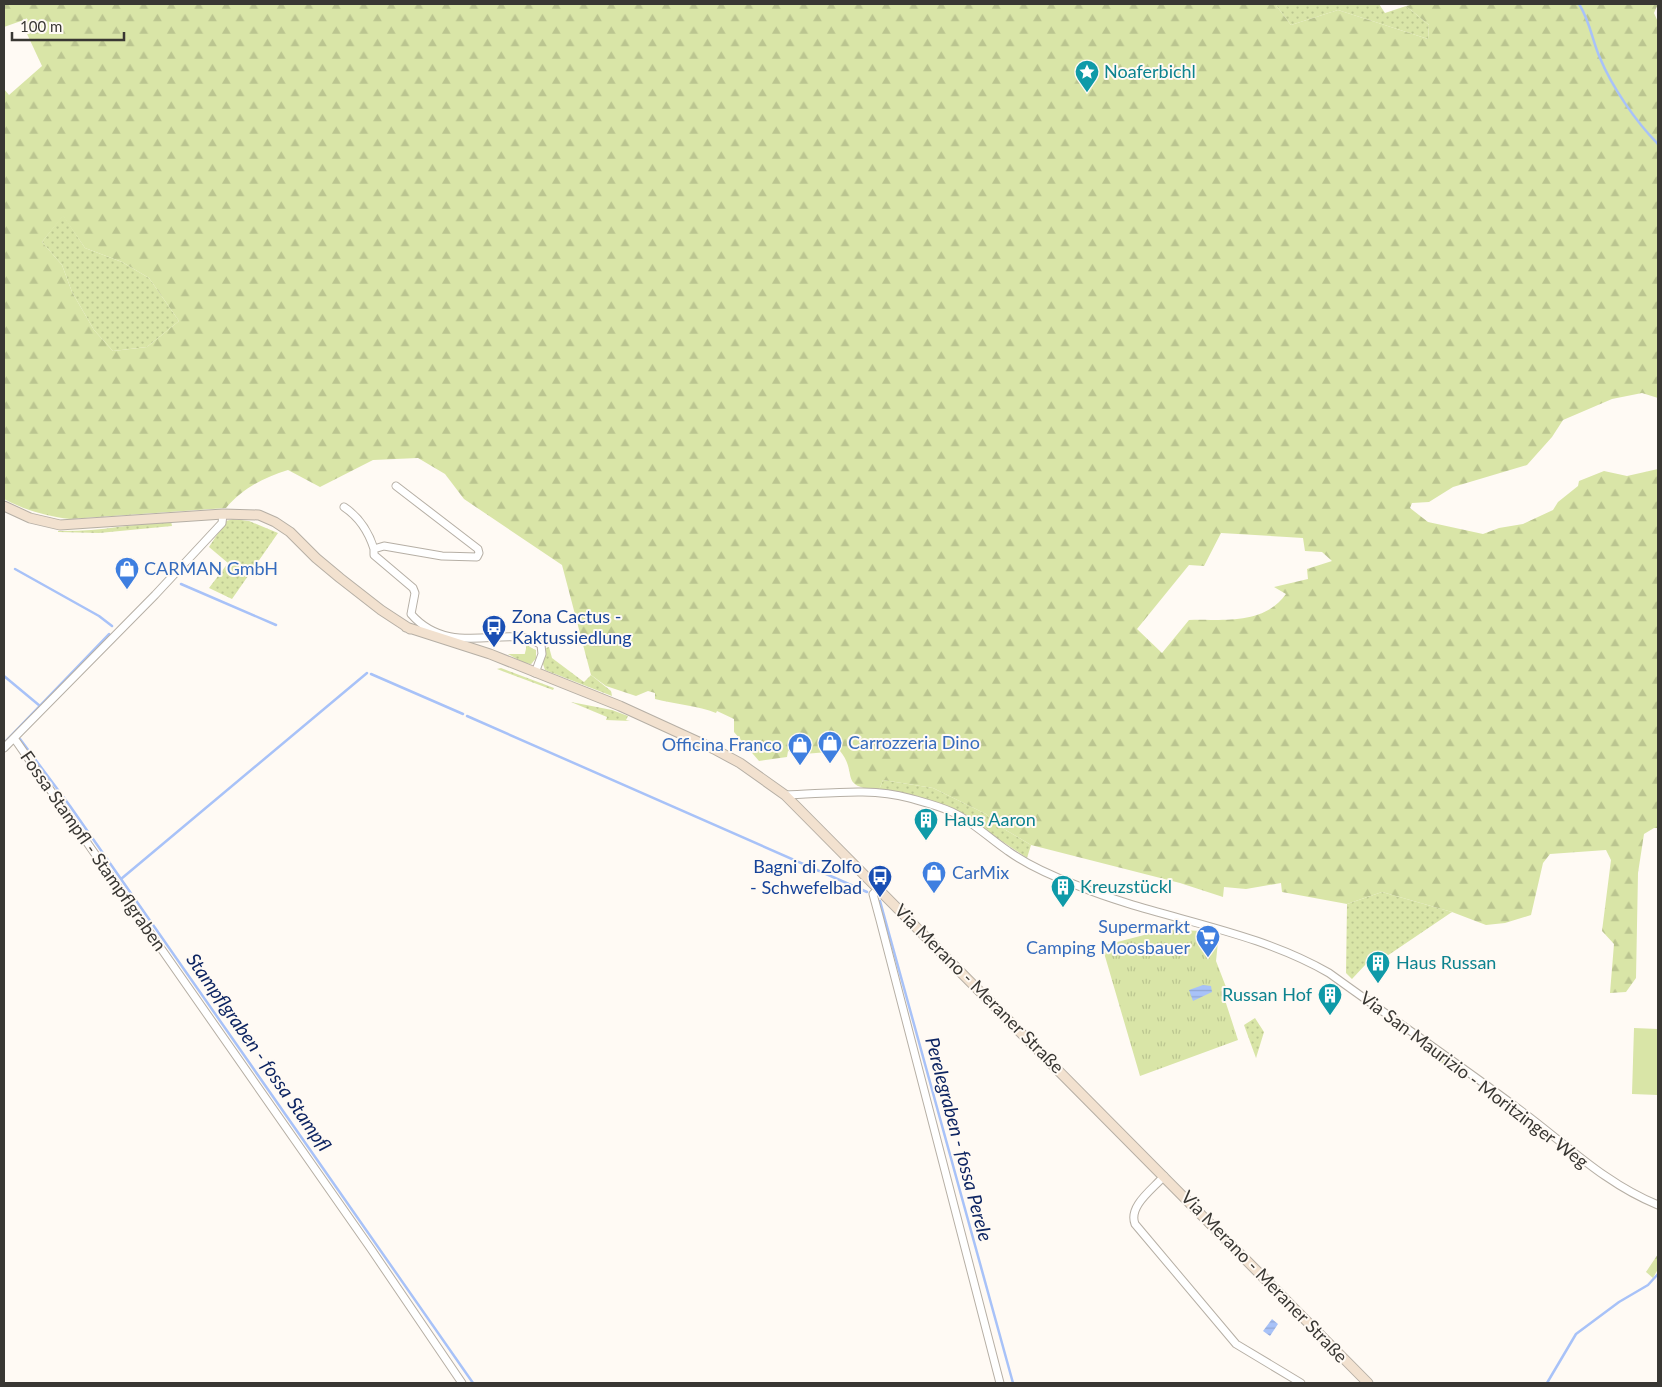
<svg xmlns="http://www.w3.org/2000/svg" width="1662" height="1387" viewBox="0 0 1662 1387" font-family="Lato,sans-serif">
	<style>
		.grass { fill: url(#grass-dots) }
		.forest { fill: url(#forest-firs); fill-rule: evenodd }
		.park { fill: url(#park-tufts) }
		.pitch { fill: #d9e5a7 }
		.water { fill: url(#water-rules) }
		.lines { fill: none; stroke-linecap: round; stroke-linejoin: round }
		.stream { stroke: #a8c2f8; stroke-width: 2.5 }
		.street-casing { stroke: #b6afa5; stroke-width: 9 }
		.secondary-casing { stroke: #b6afa5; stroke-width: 11 }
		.street { stroke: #fff; stroke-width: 7 }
		.secondary { stroke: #f2e1cf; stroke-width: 9 }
		.labels { text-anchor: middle; stroke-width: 4; stroke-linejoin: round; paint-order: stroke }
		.culture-label { font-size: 18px; fill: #0d838f; stroke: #fffaf4; text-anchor: start }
		.shop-label { font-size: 18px; fill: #366cbe; stroke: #fffaf4; text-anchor: start }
		.transit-label { font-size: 18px; fill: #164399; stroke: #fffaf4; text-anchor: start }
		.street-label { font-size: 18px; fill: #393733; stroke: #fffaf4 }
		.water-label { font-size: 19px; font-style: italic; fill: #0e2562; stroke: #fffaf4 }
	</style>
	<defs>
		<pattern id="grass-dots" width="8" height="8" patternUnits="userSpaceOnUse" patternTransform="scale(1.25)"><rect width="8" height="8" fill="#d9e5a7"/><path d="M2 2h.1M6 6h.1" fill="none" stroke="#bbc590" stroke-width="1.8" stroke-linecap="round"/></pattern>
		<pattern id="forest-firs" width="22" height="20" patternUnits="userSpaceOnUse" patternTransform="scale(1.25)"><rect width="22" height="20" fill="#d9e5a7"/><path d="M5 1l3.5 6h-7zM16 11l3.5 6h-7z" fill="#bbc590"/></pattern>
		<pattern id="park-tufts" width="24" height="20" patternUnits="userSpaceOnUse" patternTransform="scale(1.25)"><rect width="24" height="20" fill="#d9e5a7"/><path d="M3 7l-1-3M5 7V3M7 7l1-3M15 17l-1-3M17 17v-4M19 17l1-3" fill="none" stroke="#bbc590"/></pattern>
		<pattern id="water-rules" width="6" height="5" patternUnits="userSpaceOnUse" patternTransform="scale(1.25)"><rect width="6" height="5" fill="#a8c2f8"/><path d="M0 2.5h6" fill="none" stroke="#91a7d5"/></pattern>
	</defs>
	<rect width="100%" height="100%" fill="#fffaf4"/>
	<path class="grass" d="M1275,4H1379L1385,13L1406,6L1429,25L1428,39L1338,10L1291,25Z
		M63,215L85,248L122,262L149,278L179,321L147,347L113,351L94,330L72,292L62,265L42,242Z
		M233,519L249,521L278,533L232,599L209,588L228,563L209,547L226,521Z
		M171,521L172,526L99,533L58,532V531C96,532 133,524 171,521Z
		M521,644L536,650V658L531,664L524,663L508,654H526V646Z
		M549,647L552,658L584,682L591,675L611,691L612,696L545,670L543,664L546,648Z
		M501,668L554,688L553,690L497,669Z
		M571,702L612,710L628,716L626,720L630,721L606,720L607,717Z
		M883,780L933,788L986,814L994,823L1031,845L1027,858L954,809L909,795L879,790Z
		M1382,892L1452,912L1384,958L1382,955L1366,964L1352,979L1346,973L1347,904Z
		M1255,1018L1264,1032L1256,1058L1244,1025Z
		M1415,1038L1452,1066V1071L1428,1052Z"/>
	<path class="forest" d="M4,4H1275L1291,25L1338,10L1428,39L1429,25L1406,6L1414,4H1658L1654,13L1658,22V398L1642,393L1612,399L1563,420L1552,437L1527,465L1453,487L1429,502L1412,503L1410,508L1428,522L1483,534L1499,528L1523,524L1553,510L1558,502L1578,486L1579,481L1604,471L1627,476L1658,469V828H1654L1644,834L1638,873L1636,978L1626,992L1610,993L1614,944L1602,931L1611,860L1606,850L1550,854L1543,863L1531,915L1505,923L1486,925L1452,912L1382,892L1347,904L1282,892L1281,883L1246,889L1224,887L1223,897L1180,883L1031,845L994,823L986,814L933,788L883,780L879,790C837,787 859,774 840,751L792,755L791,752L788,751L787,757L759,761L734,732V719L717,711L716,713C699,706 674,704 655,699V693L648,691L636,696L606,686L591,675L562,565L464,499L445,474L418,458L373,460L320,487L288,470C263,478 243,488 226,508L70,519C45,516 25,510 4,499V89L9,95L42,66L21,21L4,27ZM63,216L85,248L122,262L149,278L179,321L147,347L113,351L94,330L72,292L62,265L42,242ZM1221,533L1303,538L1305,551L1322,552L1332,561L1307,569L1308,579L1274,587L1286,594C1264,625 1222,619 1189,620L1162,653L1137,629L1189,565L1204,566Z
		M1658,1254V1269L1653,1278L1646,1272Z"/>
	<path class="park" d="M527,645L535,650L536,658L531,664L523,661Z
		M1145,928L1219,932L1216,961L1226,987L1223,994L1238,1040L1140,1076L1102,946L1144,935Z"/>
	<path class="pitch" d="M1634,1028L1658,1029V1095L1632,1094Z"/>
	<path class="water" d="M1203,985L1211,986L1212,992L1193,1001L1189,990Z
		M1272,1319L1278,1324L1270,1336L1263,1331Z"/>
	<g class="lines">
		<path class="stream" d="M1579,4C1590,21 1592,40 1600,58C1612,87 1636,122 1658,144
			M15,569L99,616L112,626
			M181,584L276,625
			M371,674L463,714
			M4,676L40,706
			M467,716L867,892
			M20,739L70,806L473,1383
			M4,743L109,634
			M121,879L367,673
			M880,901L1013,1383
			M1547,1383L1576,1334L1619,1302L1648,1285L1658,1274"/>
		<defs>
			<path id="street" d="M396,486L478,549L479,553L477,557L442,556L384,546L374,549V555L413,588L415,593L411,614C452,661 510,621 541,645L542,654L535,673
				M344,507C359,517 369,533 374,549
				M14,738L371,1249L462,1383
				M4,748L155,595L222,523L223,514
				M785,795C825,794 870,787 909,798C923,802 939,806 952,812C972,821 990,839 1008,851C1029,866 1052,876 1076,885C1158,919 1251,928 1329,973C1394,1020 1460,1065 1524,1113C1568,1146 1606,1184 1658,1205
				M879,888L873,894L880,920L1000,1383
				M1164,1176C1153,1189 1128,1206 1135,1224L1236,1344L1301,1383"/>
			<path id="secondary" d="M4,506L30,518L60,525L223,514L259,515L275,522L290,532L316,558L340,578L381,610L410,629
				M406,627L490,654L620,706L714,749L740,763L785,795L1368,1383"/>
		</defs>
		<use href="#street" class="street-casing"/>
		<use href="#secondary" class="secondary-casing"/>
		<use href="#street" class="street"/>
		<use href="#secondary" class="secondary"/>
	</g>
	<defs>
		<symbol id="sight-pin" viewBox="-11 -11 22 30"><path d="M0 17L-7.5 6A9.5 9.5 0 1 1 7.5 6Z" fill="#0f9aa8" stroke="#fffaf4"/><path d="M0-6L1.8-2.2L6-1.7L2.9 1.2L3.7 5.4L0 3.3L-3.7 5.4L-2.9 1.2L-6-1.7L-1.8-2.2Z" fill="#fff"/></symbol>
		<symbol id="shop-pin" viewBox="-11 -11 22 30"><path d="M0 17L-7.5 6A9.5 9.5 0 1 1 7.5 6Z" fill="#3f7fe0" stroke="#fffaf4"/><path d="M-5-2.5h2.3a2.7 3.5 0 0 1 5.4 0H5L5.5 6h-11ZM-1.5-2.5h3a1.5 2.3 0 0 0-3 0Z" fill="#fff"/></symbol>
		<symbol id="bus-pin" viewBox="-11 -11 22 30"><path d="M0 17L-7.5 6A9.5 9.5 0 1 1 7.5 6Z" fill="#1a4fb4" stroke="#fffaf4"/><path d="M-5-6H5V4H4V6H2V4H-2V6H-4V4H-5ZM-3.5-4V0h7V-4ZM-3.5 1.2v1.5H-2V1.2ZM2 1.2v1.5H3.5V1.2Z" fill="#fff"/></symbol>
		<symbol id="building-pin" viewBox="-11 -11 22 30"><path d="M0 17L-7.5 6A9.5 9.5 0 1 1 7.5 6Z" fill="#0f9aa8" stroke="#fffaf4"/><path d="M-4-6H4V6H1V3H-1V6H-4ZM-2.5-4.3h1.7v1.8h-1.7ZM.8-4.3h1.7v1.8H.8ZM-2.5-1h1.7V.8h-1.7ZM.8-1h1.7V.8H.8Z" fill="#fff"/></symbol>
		<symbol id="supermarket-pin" viewBox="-11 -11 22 30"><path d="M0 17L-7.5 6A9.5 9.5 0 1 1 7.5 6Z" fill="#3f7fe0" stroke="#fffaf4"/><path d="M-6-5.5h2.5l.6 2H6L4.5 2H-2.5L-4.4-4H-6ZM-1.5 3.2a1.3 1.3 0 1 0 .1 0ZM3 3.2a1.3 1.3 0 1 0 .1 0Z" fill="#fff"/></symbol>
	</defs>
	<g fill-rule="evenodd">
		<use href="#sight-pin" x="1073" y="58" width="28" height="38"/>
		<use href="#shop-pin" x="113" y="555" width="28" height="38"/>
		<use href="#bus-pin" x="480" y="613" width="28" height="38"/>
		<use href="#shop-pin" x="816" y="729" width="28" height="38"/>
		<use href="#shop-pin" x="786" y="731" width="28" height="38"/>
		<use href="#building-pin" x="912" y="806" width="28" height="38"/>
		<use href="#shop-pin" x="920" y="859" width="28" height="38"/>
		<use href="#bus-pin" x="866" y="863" width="28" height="38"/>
		<use href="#building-pin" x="1049" y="873" width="28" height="38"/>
		<use href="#supermarket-pin" x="1194" y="923" width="28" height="38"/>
		<use href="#building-pin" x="1364" y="949" width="28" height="38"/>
		<use href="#building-pin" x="1316" y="981" width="28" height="38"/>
	</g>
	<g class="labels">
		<g class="culture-label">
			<text x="1104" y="78">Noaferbichl</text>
			<text x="944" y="826">Haus Aaron</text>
			<text x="1080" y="893">Kreuzstückl</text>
			<text x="1396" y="969">Haus Russan</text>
			<text x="1312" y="1001" text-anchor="end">Russan Hof</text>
		</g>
		<g class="shop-label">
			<text x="144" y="575">CARMAN GmbH</text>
			<text x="848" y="749">Carrozzeria Dino</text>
			<text x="782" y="751" text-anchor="end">Officina Franco</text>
			<text x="952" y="879">CarMix</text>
			<text x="1190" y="933" text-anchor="end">Supermarkt<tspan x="1190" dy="21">Camping Moosbauer</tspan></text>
		</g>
		<g class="transit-label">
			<text x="512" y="623">Zona Cactus -<tspan x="512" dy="21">Kaktussiedlung</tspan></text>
			<text x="862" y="873" text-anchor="end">Bagni di Zolfo<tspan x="862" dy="21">- Schwefelbad</tspan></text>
		</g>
		<g class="street-label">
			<text transform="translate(93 851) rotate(55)" y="6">Fossa Stampfl - Stampflgraben</text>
			<text transform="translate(979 989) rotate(45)" y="6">Via Merano - Meraner Straße</text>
			<text transform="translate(1474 1080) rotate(37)" y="6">Via San Maurizio - Moritzinger Weg</text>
			<text transform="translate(1264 1277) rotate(46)" y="6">Via Merano - Meraner Straße</text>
		</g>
		<g class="water-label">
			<text transform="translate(259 1052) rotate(55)" y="7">Stampflgraben - fossa Stampfl</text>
			<text transform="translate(959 1139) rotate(75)" y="7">Perelegraben - fossa Perele</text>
		</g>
	</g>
	<rect width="1662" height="1387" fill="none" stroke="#393733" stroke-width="10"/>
	<path d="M12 32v8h112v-8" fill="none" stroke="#393733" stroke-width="2.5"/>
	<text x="20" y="32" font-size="15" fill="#393733" stroke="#fffaf4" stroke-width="4" paint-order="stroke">100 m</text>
</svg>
